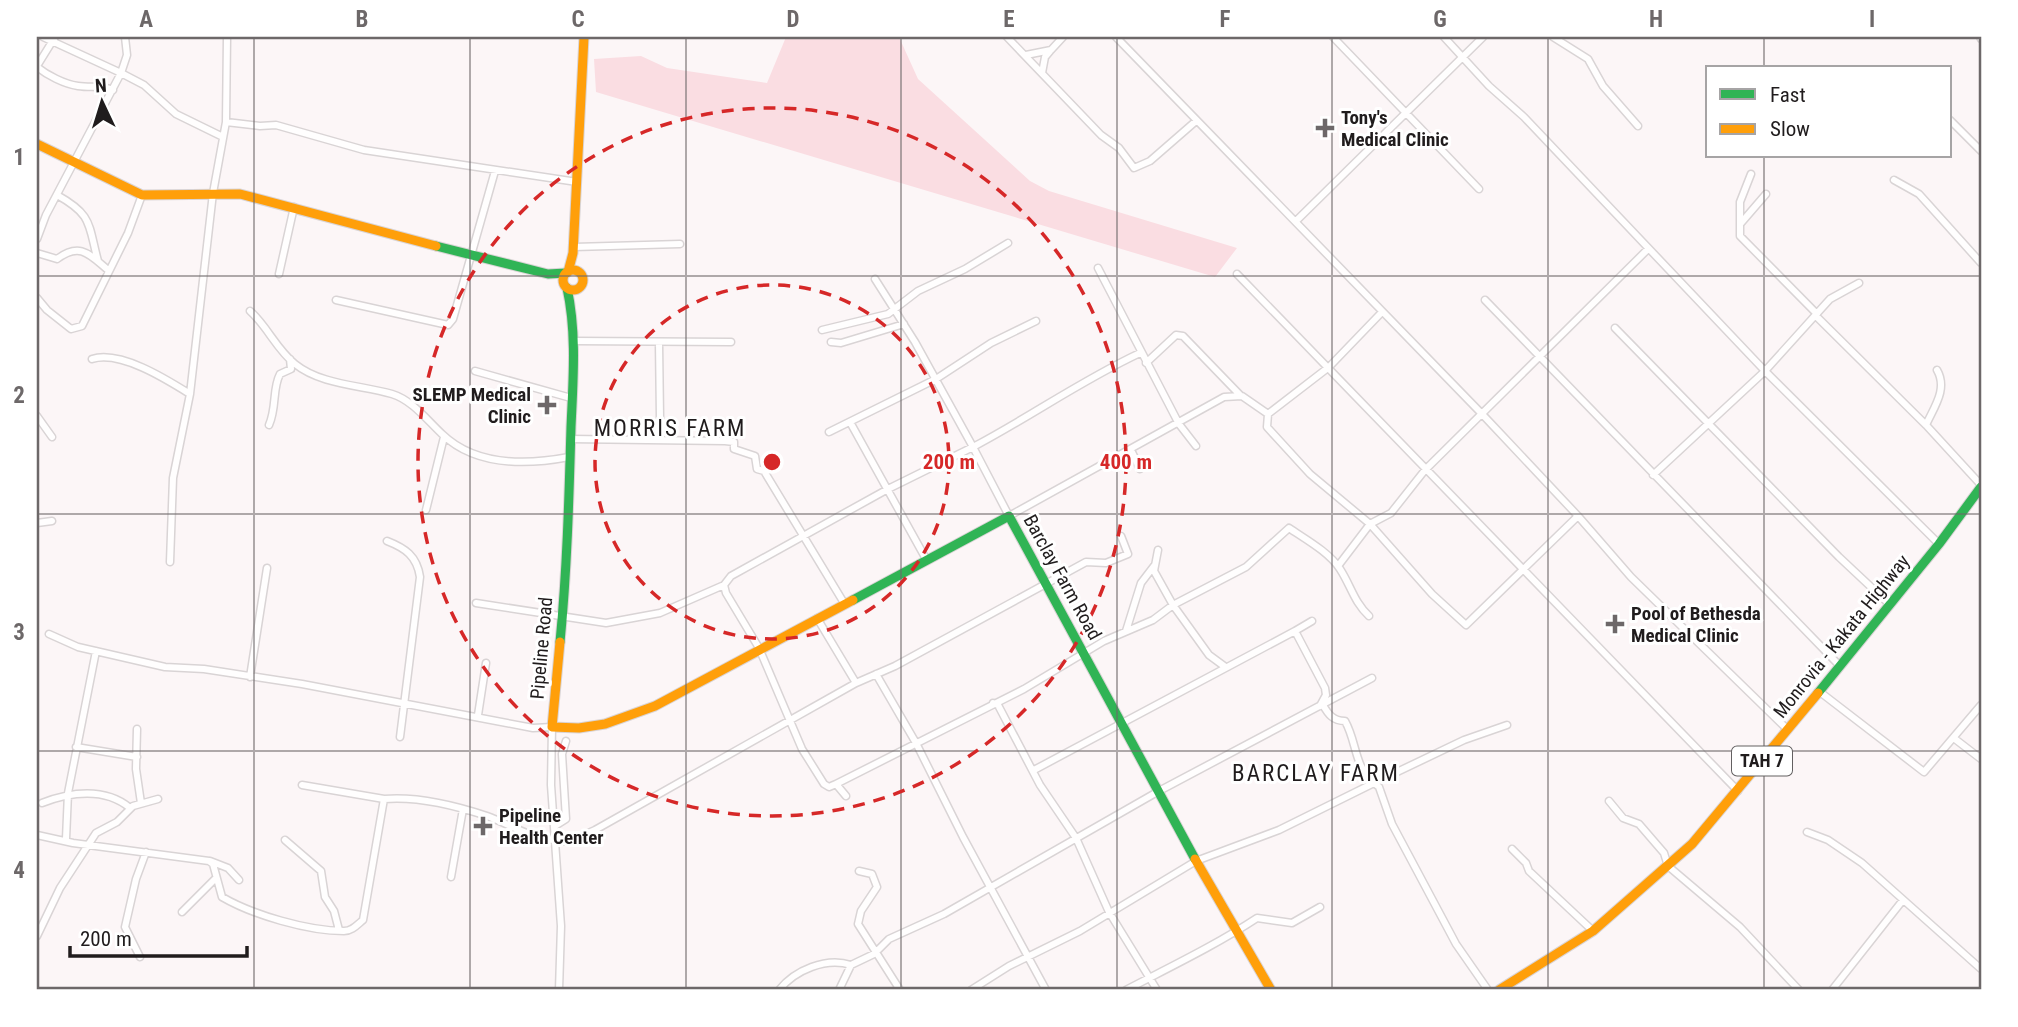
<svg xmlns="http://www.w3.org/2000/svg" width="2018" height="1027" viewBox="0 0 2018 1027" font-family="'Roboto Condensed',sans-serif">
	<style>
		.green { fill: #fadde2 }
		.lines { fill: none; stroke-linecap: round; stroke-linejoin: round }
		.street-casing { stroke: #d9d4d5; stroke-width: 9 }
		.fast-casing { stroke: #d9d4d5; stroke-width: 11 }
		.slow-casing { stroke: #d9d4d5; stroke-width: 11 }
		.street { stroke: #fffefe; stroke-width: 6 }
		.fast { stroke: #30b455; stroke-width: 9 }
		.slow { stroke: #ff9f0a; stroke-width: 9 }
		.grid { fill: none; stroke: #6d6869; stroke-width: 2; stroke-opacity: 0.55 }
		.ring { fill: none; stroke: #d62828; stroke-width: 3.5; stroke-dasharray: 12 9 }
		.poi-dot { fill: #6d6869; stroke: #fff; stroke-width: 2.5 }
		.labels { text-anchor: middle; stroke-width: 6; stroke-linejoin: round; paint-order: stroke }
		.shield { fill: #fff; stroke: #636061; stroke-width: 2 }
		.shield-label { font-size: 18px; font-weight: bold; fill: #201c1d }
		.poi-label { font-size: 19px; font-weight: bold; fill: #201c1d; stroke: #fff; text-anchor: start }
		.street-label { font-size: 19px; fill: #201c1d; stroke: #fff }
		.quarter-label { font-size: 23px; letter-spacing: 2px; fill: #201c1d; stroke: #fff }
		.centre { fill: #d62828; stroke: #fff; stroke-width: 3.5 }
		.ring-label { font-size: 21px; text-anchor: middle; font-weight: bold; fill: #d62828; stroke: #fff; stroke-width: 6; stroke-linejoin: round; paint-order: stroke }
		.neatline { fill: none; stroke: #6d6869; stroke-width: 2.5 }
		.grid-label { font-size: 23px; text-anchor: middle; font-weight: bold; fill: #6d6869 }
	</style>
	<rect width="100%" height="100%" fill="#fcf6f7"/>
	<path class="green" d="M786,37H899L918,79L1030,181L1049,191L1237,248L1215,277L596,92L594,59L641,56L667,68L767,83Z"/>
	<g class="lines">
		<defs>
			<path id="street" d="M43,37L121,73L144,85L176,114L223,137
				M1007,37L1101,135L1119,148L1134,168L1150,161L1196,121
				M1116,37L1482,414L1578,516L1631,577L1788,730
				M1333,37L1479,189
				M1444,37L1489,86L1524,117L1765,371L1939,544
				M1553,37L1588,59L1603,86L1638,126
				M1980,37L1981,39
				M1026,55L1051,50L1063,37
				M37,66L55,37
				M37,67C47,75 64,84 78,86C91,88 101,85 113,90
				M1042,73L1045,57L1050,51
				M1950,120L1981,151
				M226,122L260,126L276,125L364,150L577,182
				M1751,174L1740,202V236L1817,314
				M1894,180L1919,194L1981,263
				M57,195C93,215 88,224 98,261
				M1296,221L1483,37
				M1741,223L1766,194
				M37,239L46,215L121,73L127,55L125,37
				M574,247L680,244
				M37,253L57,259C80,242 89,254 108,270
				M1098,268L1179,424L1196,446
				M279,274L294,207
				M1237,274L1738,791
				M875,279L915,342L973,447C1030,417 1082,380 1140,353
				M37,298L47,310L71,329L82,326L128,233L142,195
				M336,300L448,325L453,319L495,171
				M1485,300L1838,664
				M250,311C267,326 277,350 295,364C321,385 361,385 392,394C412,400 427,420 442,434C475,466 527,465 569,457
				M1816,316L1926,425L1981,485
				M1615,328L1839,557L1887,602
				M822,330L888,314L918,291L965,269L1008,243
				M573,341L731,342
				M831,342L841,343L904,324
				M659,343L660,418
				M92,359C120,350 166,379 190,394
				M1146,363L1176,335L1183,336L1240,395
				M475,371L571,398
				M1268,414L1267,427L1310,474L1370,524L1432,594L1466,625L1578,516
				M37,416L52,437
				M850,422L926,559
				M269,425C277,407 272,389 280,374L291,369L290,359
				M1926,425C1934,407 1948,389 1937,370
				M829,432L936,379L991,343L1036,321
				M570,439L725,441L734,442V449L755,456L757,469L764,471L844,603
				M1131,450L1140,469
				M1653,475L1765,371L1830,299L1859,283
				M426,510L444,437
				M37,523L52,521
				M387,541C405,548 417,556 420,577L400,737
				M1158,550L1154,571L1173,605L1209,655L1224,666
				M170,562L173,478L190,394L213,193L226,122L227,37
				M1338,566L1370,524L1391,513L1425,470L1648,249
				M476,603L606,623L660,613L724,585
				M817,618L856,683L895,666L1086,562L1106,563L1128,554L1121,536
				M1126,631L1141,583L1154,566
				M1295,631L1312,621
				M49,634L78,647L165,667L204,669L302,684L533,728L552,727L551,785L561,926L559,990
				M876,674L916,743L963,837L1046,990
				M250,677L267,568
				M1820,692L1924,772L1981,705
				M993,703L998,705L1040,785L1076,838L1109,912L1157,990
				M1323,705C1328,714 1333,721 1345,721C1357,742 1354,767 1374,783L1464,740L1507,725
				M478,715L486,663
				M137,729L136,769L141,803
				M1955,739L1981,759
				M76,747L137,757
				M1034,770L1295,631L1325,688L1326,695L1320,706
				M836,784L1024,689L1104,641L1153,620L1173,605L1246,567L1289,528C1305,539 1329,552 1340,569C1351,586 1354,602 1369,616
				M302,785L384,799
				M846,796L836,784L829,787L824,784L802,749L759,648L726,593L724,585L731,576L888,489L973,447L1009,516L1224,397L1242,396L1268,414L1329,367L1382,312
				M1609,801L1623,818L1639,824L1664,853L1668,866L1740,927L1799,990
				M42,803C70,792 105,787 130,808
				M555,826L566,819L562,754L566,741
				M1807,832L1828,840L1862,863L1981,969
				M37,835L73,843L209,861L213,864L222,897C253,915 308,931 344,931C352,931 357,925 363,920L384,799C418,796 454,805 487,816C509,824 530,838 555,840
				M66,839L68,793L96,651
				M285,840L321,871L325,897L334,911L339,930
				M555,842L570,841L595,830L856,683
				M1512,849L1526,863L1529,871L1593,931
				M210,861L228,868L239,880
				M859,871L872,874L877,887L861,911L858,924L900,990
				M451,877L463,809
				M182,912L216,878
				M37,936L60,888L96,833L117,822L133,806L158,799
				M140,957L125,927L136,879L146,852
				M779,990C795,970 826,957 851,965
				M839,990L851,965L874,954L889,939L944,914L1159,791L1372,678
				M971,990L1009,966L1080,931L1196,861L1279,830L1374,783L1379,787L1392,824L1456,944L1488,990
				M1126,990C1170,967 1216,945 1257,918L1292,923L1320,907
				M1832,990L1903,900"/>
			<path id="fast" d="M436,246L548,274L566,273
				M853,600L1009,516L1195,859
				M560,642C567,571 569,499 571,427C573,381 577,333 567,288
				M1818,693L1939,544L1981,487"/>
			<path id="slow" d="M37,144L142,195L240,194L436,246
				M563 280a10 10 0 1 1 20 0a10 10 0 1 1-20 0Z
				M568,272L573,253L584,37
				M560,642L552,727L579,728L605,724L655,706L853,600
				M1195,859L1271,990
				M1499,990L1593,931L1692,844L1818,693"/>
		</defs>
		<use href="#street" class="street-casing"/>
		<use href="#fast" class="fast-casing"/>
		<use href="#slow" class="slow-casing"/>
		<use href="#street" class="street"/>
		<use href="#fast" class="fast"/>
		<use href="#slow" class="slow"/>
	</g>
	<path class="grid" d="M254,37V990M470,37V990M686,37V990M901,37V990M1117,37V990M1332,37V990M1548,37V990M1764,37V68M1764,156V990M37,276H1981M37,514H1981M37,751H1981"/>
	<g class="ring">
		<circle cx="772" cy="462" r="177"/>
		<circle cx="772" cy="462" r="354"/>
	</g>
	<g class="poi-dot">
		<path d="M1321.5 117.5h7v7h7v7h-7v7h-7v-7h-7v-7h7z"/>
		<path d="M543.5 394.5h7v7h7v7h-7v7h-7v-7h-7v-7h7z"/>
		<path d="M1611.5 613.5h7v7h7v7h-7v7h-7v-7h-7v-7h7z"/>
		<path d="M479.5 815.5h7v7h7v7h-7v7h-7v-7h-7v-7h7z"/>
	</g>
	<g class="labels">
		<rect class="shield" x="1732" y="746.5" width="60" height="29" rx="5"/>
		<g class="shield-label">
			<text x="1762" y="767">TAH 7</text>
		</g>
		<g class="poi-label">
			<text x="1341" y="124">Tony's<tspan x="1341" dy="22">Medical Clinic</tspan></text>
			<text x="531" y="401" text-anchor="end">SLEMP Medical<tspan x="531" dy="22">Clinic</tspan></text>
			<text x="1631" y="620">Pool of Bethesda<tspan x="1631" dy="22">Medical Clinic</tspan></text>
			<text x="499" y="822">Pipeline<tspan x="499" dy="22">Health Center</tspan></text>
		</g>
		<g class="street-label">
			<text transform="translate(1063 577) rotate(61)" y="7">Barclay Farm Road</text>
			<text transform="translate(1841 636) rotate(-51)" y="7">Monrovia - Kakata Highway</text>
			<text transform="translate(541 648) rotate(-85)" y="7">Pipeline Road</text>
		</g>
		<g class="quarter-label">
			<text x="670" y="436">MORRIS FARM</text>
			<text x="1316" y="781">BARCLAY FARM</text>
		</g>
	</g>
	<circle cx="772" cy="462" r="10" class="centre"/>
	<g class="ring-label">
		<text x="949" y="469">200 m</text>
		<text x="1126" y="469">400 m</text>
	</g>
	<rect width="2018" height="1027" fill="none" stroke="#ffffff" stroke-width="77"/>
	<rect x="1706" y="66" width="245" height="91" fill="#ffffff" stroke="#a6a4a5" stroke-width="2"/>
	<rect x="1720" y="89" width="35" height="10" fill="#30b455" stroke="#a6a4a5" stroke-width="2"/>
	<text x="1770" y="102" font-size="21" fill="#201c1d">Fast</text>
	<rect x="1720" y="124" width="35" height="10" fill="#ff9f0a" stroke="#a6a4a5" stroke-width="2"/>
	<text x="1770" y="136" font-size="21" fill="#201c1d">Slow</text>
	<g transform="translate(102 102) rotate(356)" stroke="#ffffff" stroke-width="5" paint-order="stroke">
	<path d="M0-5L12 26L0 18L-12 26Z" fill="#201c1d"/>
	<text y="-10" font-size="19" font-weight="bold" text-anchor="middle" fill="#201c1d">N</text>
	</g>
	<path d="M70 946v10h177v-10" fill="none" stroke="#201c1d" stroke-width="3.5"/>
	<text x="80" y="946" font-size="21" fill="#201c1d" stroke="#ffffff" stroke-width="5" paint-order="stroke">200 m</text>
	<rect x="38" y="38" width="1942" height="950" class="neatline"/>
	<g class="grid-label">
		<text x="146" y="27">A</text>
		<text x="362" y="27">B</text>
		<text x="578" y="27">C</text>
		<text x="793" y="27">D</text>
		<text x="1009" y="27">E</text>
		<text x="1225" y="27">F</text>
		<text x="1440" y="27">G</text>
		<text x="1656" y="27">H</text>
		<text x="1872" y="27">I</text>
		<text x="19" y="165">1</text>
		<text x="19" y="403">2</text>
		<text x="19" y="640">3</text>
		<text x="19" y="878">4</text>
	</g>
</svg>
